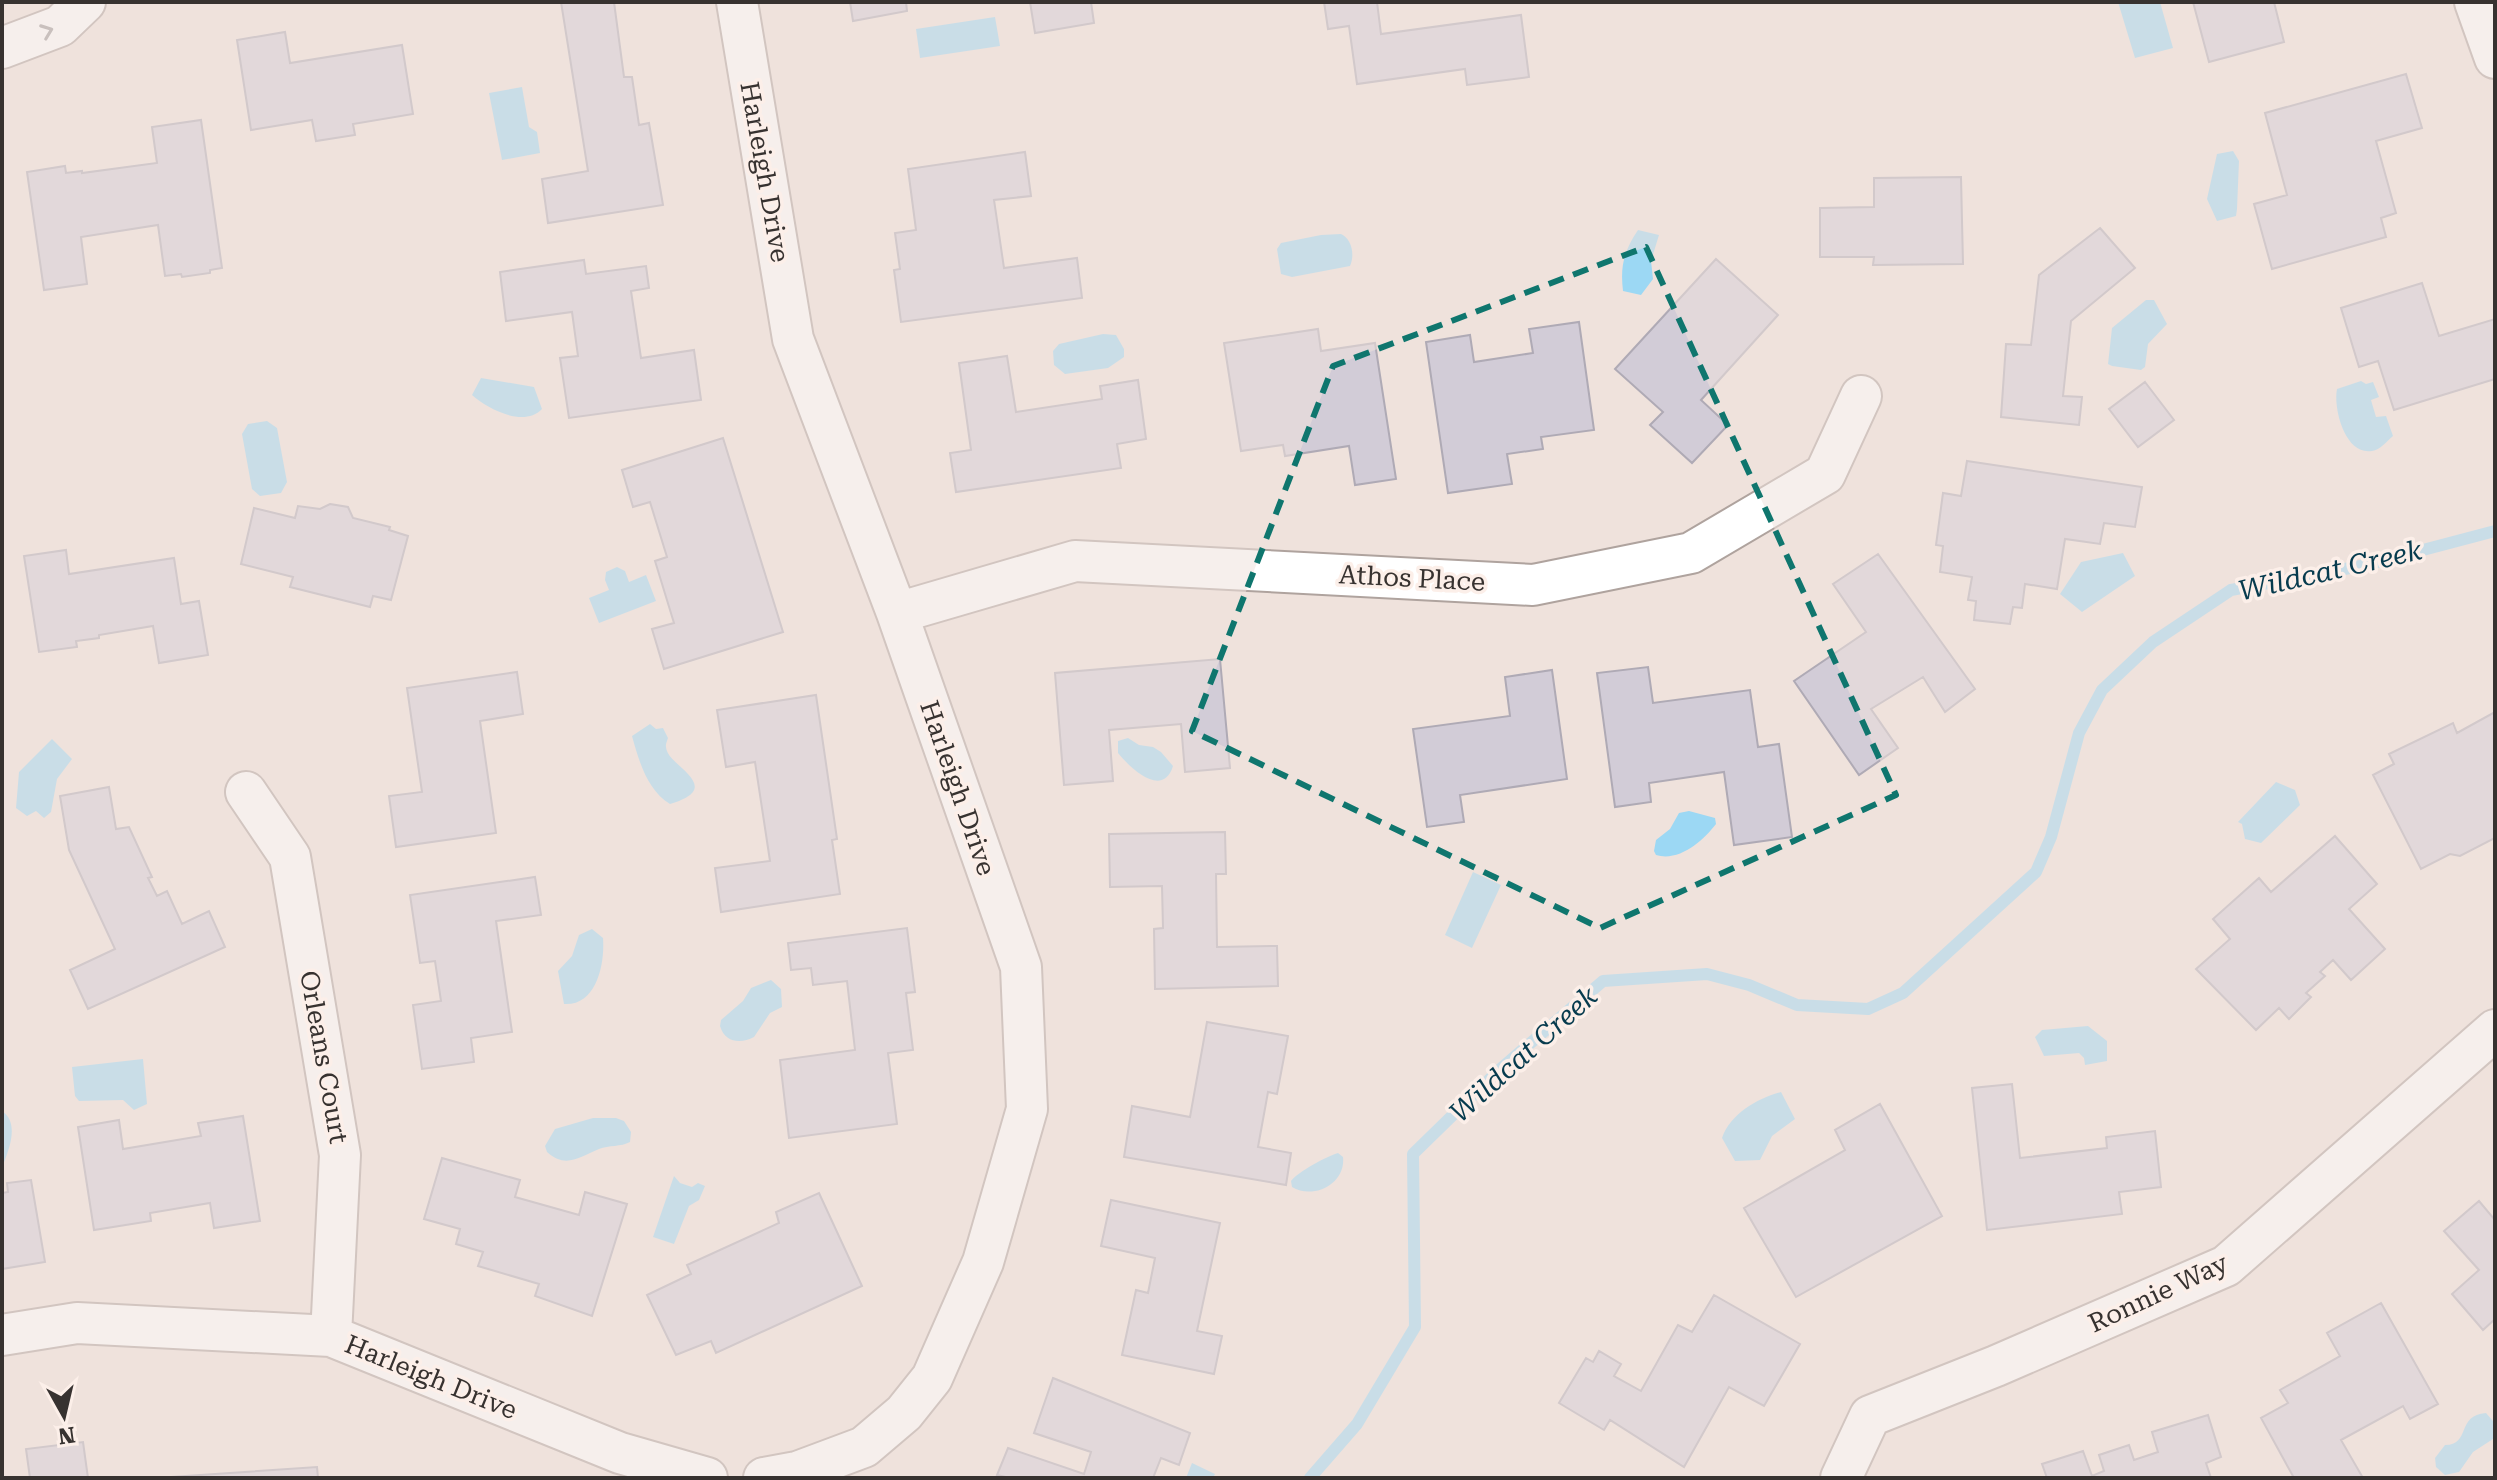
<svg xmlns="http://www.w3.org/2000/svg" width="2497" height="1480" viewBox="0 0 2497 1480" font-family="'Roboto Serif',serif">
	<style>
		.water { fill: #9cd8f4 }
		.lines { fill: none; stroke-linecap: round; stroke-linejoin: round }
		.stream { stroke: #9cd8f4; stroke-width: 12 }
		.building { fill: #d2ccd7; stroke: #afaab5; stroke-width: 2 }
		.minor-casing { stroke: #afa39e; stroke-width: 44 }
		.minor { stroke: #fff; stroke-width: 40 }
		.oneway { stroke: #9b9898 }
		.marked { fill: none; stroke: #0f766e; stroke-width: 6; stroke-dasharray: 16 10; stroke-linejoin: round }
		.labels { text-anchor: middle; stroke-width: 7; stroke-linejoin: round; paint-order: stroke }
		.street-label { font-size: 26px; fill: #373230; stroke: #fcefe9 }
		.water-label { font-size: 28px; font-style: italic; fill: #073b4e; stroke: #fcefe9 }
	</style>
	<rect width="100%" height="100%" fill="#efe2dc"/>
	<path class="water" d="M2118,2H2160L2173,48L2135,58Z
		M995,17L1000,46L920,58L916,29Z
		M522,87L529,127L537,132L540,153L502,160L489,93Z
		M2233,151L2239,161L2237,209L2236,216L2217,221L2207,199L2217,154Z
		M1638,230L1659,235L1651,261L1653,279L1641,295L1623,291C1620,266 1624,251 1638,230Z
		M1341,234C1352,239 1355,255 1350,266L1292,277L1281,274L1277,249L1281,243L1321,235Z
		M2146,300H2154L2167,324L2148,344L2145,367L2141,370L2112,366L2108,364L2112,328Z
		M1103,334L1116,335L1124,349V357L1108,368L1065,374L1054,365L1053,351L1059,344Z
		M481,378L534,387L542,409C524,428 488,409 472,395Z
		M2361,381L2366,384L2373,382L2379,397L2371,400L2376,417L2386,416L2393,436C2387,441 2380,450 2372,451C2345,456 2333,408 2337,389Z
		M267,421L277,428L287,482L281,493L260,496L252,489L242,434L248,424Z
		M2123,553L2135,576L2082,612L2060,594L2081,562Z
		M617,567L625,571L629,582L646,575L656,601L599,623L589,598L609,590L605,580L606,572Z
		M650,724L656,729L663,728L668,738C666,744 665,745 667,751C672,767 725,788 670,804C647,790 639,761 632,736Z
		M1128,738L1139,745L1153,747L1161,752L1173,766C1163,799 1130,768 1118,753V741Z
		M52,739L72,759L57,779L51,812L44,818L36,811L27,816L16,808L19,772Z
		M2276,782L2295,790L2300,805L2261,843L2245,839L2242,824L2238,822Z
		M1689,811L1715,818L1716,824C1703,841 1679,862 1656,855L1654,851L1656,840L1670,829L1679,813Z
		M1473,872L1501,885L1472,948L1445,935Z
		M592,929L603,938C605,963 597,1006 564,1004L558,971L572,956L579,935Z
		M771,980L781,989L782,1007L770,1013L754,1037C741,1044 725,1043 720,1026L721,1020L743,1001L751,988Z
		M2088,1026L2107,1041V1061L2085,1065L2084,1058L2079,1053L2044,1056L2035,1037L2042,1030Z
		M143,1059L147,1104L134,1110L123,1100L79,1101L75,1096L72,1067Z
		M1781,1092L1795,1119L1772,1136L1760,1160L1735,1161L1722,1138C1730,1114 1758,1098 1781,1092Z
		M2,1111C20,1123 9,1150 2,1167Z
		M593,1118H616L624,1121L631,1132L630,1142C621,1147 609,1145 599,1149C579,1157 566,1169 547,1152L545,1146L555,1129Z
		M1338,1153L1343,1157C1346,1184 1313,1200 1292,1187L1291,1181C1298,1172 1327,1156 1338,1153Z
		M674,1176L680,1183L692,1187L698,1183L705,1186L699,1200L689,1206L674,1244L653,1237Z
		M2486,1413L2493,1421V1439L2473,1452L2459,1472L2445,1475L2436,1467L2435,1458L2445,1445C2471,1445 2456,1415 2486,1413Z
		M1192,1463L1215,1474L1213,1478H1186Z"/>
	<g class="lines">
		<path class="stream" d="M1310,1478L1357,1424L1415,1327L1413,1154L1498,1071L1603,981L1707,974L1749,985L1797,1005L1868,1009L1903,993L2036,872L2051,837L2079,733L2102,690L2153,642L2231,590L2366,565L2495,531"/>
	</g>
	<path class="building" d="M561,2H614L624,77H632L639,125L649,123L663,205L548,223L542,179L588,171Z
		M850,2H906L907,11L853,21Z
		M1030,2H1091L1094,23L1035,33Z
		M1324,2H1377L1381,34L1521,15L1529,77L1467,85L1465,69L1357,84L1349,26L1328,29Z
		M2193,2H2274L2284,42L2209,62Z
		M285,32L290,63L402,45L413,114L353,124L355,135L316,141L312,120L251,130L237,40Z
		M2406,74L2422,128L2376,141L2396,213L2381,218L2386,237L2272,269L2254,204L2287,195L2265,113Z
		M201,120L222,268L210,270V273L182,277L181,274L165,276L158,225L81,237L87,284L44,290L27,172L65,166L66,173L82,171V173L157,163L152,127Z
		M1025,152L1031,196L994,200L1004,268L1077,258L1082,298L901,322L894,270L900,269L895,233L916,230L908,169Z
		M1961,177L1963,264L1873,265L1874,257H1820V208L1874,207V178Z
		M2100,228L2135,268L2071,321L2063,396L2082,397L2079,425L2001,417L2006,344L2031,345L2039,275Z
		M1716,259L1778,315L1701,400L1728,425L1692,463L1650,425L1663,412L1615,369Z
		M584,260L586,274L646,266L649,288L631,291L641,358L694,350L701,400L569,418L560,358L578,356L572,312L506,321L500,272Z
		M2422,283L2439,336L2495,319V379L2394,410L2378,361L2359,367L2341,308Z
		M1579,322L1594,430L1541,437L1543,449L1507,454L1512,484L1448,493L1426,342L1470,335L1474,362L1533,353L1529,329Z
		M1318,329L1321,351L1375,343L1396,479L1355,485L1349,446L1285,456L1283,445L1241,451L1224,343Z
		M1007,356L1016,412L1102,399L1100,386L1138,380L1146,439L1117,444L1121,468L956,492L950,453L971,450L959,363Z
		M2145,382L2174,420L2138,447L2109,409Z
		M723,438L783,632L664,669L652,629L674,623L655,561L667,557L650,502L633,507L622,470Z
		M1967,461L2142,487L2135,527L2104,523L2100,544L2065,539L2057,589L2025,584L2022,608L2013,607L2010,624L1974,620L1976,601L1968,600L1972,577L1940,572L1943,546L1936,545L1943,493L1961,496Z
		M330,504L348,507L353,518L390,527L389,530L408,536L391,600L373,596L370,607L290,587L293,577L241,564L254,508L295,518L298,506L320,509Z
		M66,550L69,574L174,558L181,604L199,601L208,655L159,663L153,626L99,635V638L76,641L77,647L39,652L24,556Z
		M1878,554L1975,689L1945,712L1923,677L1871,709L1898,748L1859,775L1794,681L1866,632L1833,584Z
		M1220,659L1230,768L1185,772L1181,724L1109,730L1113,781L1064,785L1055,673Z
		M1648,667L1653,703L1750,690L1758,747L1779,744L1792,837L1734,845L1724,772L1649,783L1651,802L1615,807L1597,673Z
		M1552,670L1567,779L1460,795L1464,822L1427,827L1413,729L1510,716L1505,677Z
		M517,672L523,714L480,721L496,833L396,847L389,796L422,792L407,688Z
		M816,695L837,839L832,840L840,894L721,912L715,868L770,861L755,762L726,767L717,710Z
		M2495,712V838L2460,856L2450,854L2421,869L2373,775L2394,764L2389,754L2453,723L2457,733Z
		M109,787L116,829L129,827L152,877L148,878L157,896L167,891L182,924L209,911L225,947L88,1009L70,970L115,949L69,850L60,796Z
		M1225,832L1226,874H1216L1217,947L1277,946L1278,986L1155,989L1154,929L1163,928L1162,886L1110,887L1109,834Z
		M2335,836L2377,884L2349,909L2385,949L2351,980L2333,960L2320,972L2325,976L2306,993L2311,997L2289,1019L2279,1008L2256,1030L2196,969L2230,939L2213,919L2259,878L2271,892Z
		M535,877L541,915L496,921L512,1032L471,1038L474,1062L422,1069L413,1005L441,1001L435,961L420,963L410,895Z
		M907,928L915,992L906,993L913,1050L888,1053L897,1124L789,1138L780,1060L855,1050L847,981L813,985L811,968L791,970L788,943Z
		M1207,1022L1288,1036L1277,1094L1268,1092L1258,1147L1291,1153L1286,1185L1124,1157L1132,1106L1190,1117Z
		M2012,1084L2020,1158L2107,1148L2106,1137L2155,1131L2161,1187L2119,1192L2122,1214L1987,1230L1972,1088Z
		M1880,1104L1942,1216L1796,1297L1744,1208L1845,1150L1835,1130Z
		M243,1116L260,1221L214,1228L210,1203L150,1213L151,1221L94,1230L78,1127L119,1120L123,1149L201,1136L198,1123Z
		M442,1158L520,1180L515,1197L579,1215L585,1192L627,1204L592,1316L535,1296L539,1284L478,1266L483,1252L456,1244L460,1229L424,1219Z
		M31,1180L45,1262L2,1269V1193L8,1192L7,1183Z
		M819,1193L862,1286L716,1353L711,1341L676,1355L647,1295L691,1274L687,1265L779,1223L776,1212Z
		M1111,1200L1220,1223L1197,1331L1222,1336L1214,1374L1122,1355L1136,1290L1148,1293L1155,1258L1101,1246Z
		M2479,1201L2495,1220V1319L2483,1330L2452,1294L2479,1270L2444,1231Z
		M1714,1295L1800,1344L1764,1406L1729,1387L1684,1467L1610,1420L1604,1430L1559,1403L1586,1358L1593,1362L1599,1351L1621,1364L1614,1376L1641,1391L1678,1325L1692,1332Z
		M2381,1303L2438,1404L2410,1419L2403,1406L2341,1440L2363,1478H2294L2261,1418L2288,1403L2280,1390L2340,1356L2327,1333Z
		M1053,1378L1190,1433L1179,1465L1161,1458L1153,1478H1010L997,1475L1008,1448L1084,1474L1091,1452L1034,1433Z
		M2208,1415L2221,1457L2206,1463L2211,1478H2047L2042,1464L2083,1451L2092,1476L2104,1471L2099,1455L2129,1445L2134,1460L2158,1452L2152,1432Z
		M83,1442L88,1478H30L26,1449Z
		M317,1467L318,1478H156Z"/>
	<g class="lines">
		<defs>
			<path id="minor" d="M737,2L793,339L897,613L1021,967L1027,1109L983,1262L932,1378L904,1413L864,1447L797,1472L764,1478
				M2475,2L2495,58
				M2,48L60,26L85,2
				M897,613L1075,561L1533,585L1691,553L1825,474L1861,396
				M246,792L290,857L340,1155L331,1336
				M2,1335L77,1323L331,1336L620,1453L707,1478
				M1841,1478L1870,1416L1996,1366L2226,1266L2495,1030"/>
		</defs>
		<use href="#minor" class="minor-casing"/>
		<use href="#minor" class="minor"/>
	</g>
	<defs><path id="oneway-chevron" d="M-2-3.5L2.5 0L-2 3.5" fill="none" stroke-width="1.6" stroke-linecap="round" stroke-linejoin="round" transform="scale(2)"/></defs>
	<use class="oneway" href="#oneway-chevron" transform="translate(47 31) rotate(-21)"/>
	<path d="M0 0H2497V1480H0ZM1646,247L1896,795L1600,928L1192,731L1333,366Z" fill="#efe2dc" fill-opacity=".55" fill-rule="evenodd"/>
	<path class="marked" d="M1646,247L1896,795L1600,928L1192,731L1333,366Z"/>
	<g class="labels">
		<g class="street-label">
			<text transform="translate(765 172) rotate(80)" y="9">Harleigh Drive</text>
			<text transform="translate(1412 578) rotate(3)" y="9">Athos Place</text>
			<text transform="translate(958 788) rotate(71)" y="9">Harleigh Drive</text>
			<text transform="translate(324 1057) rotate(80)" y="9">Orleans Court</text>
			<text transform="translate(2158 1293) rotate(-25)" y="9">Ronnie Way</text>
			<text transform="translate(431 1377) rotate(22)" y="9">Harleigh Drive</text>
		</g>
		<g class="water-label">
			<text transform="translate(2330 570) rotate(-13)" y="10">Wildcat Creek</text>
			<text transform="translate(1523 1054) rotate(-42)" y="10">Wildcat Creek</text>
		</g>
	</g>
	<rect width="2497" height="1480" fill="none" stroke="#373230" stroke-width="8"/>
	<g transform="translate(64 1416) rotate(172)" stroke="#fcefe9" stroke-width="6" paint-order="stroke">
	<path d="M0-6L14 30L0 20L-14 30Z" fill="#373230"/>
	<text y="-12" font-size="22" font-weight="bold" text-anchor="middle" fill="#373230">N</text>
	</g>
</svg>
